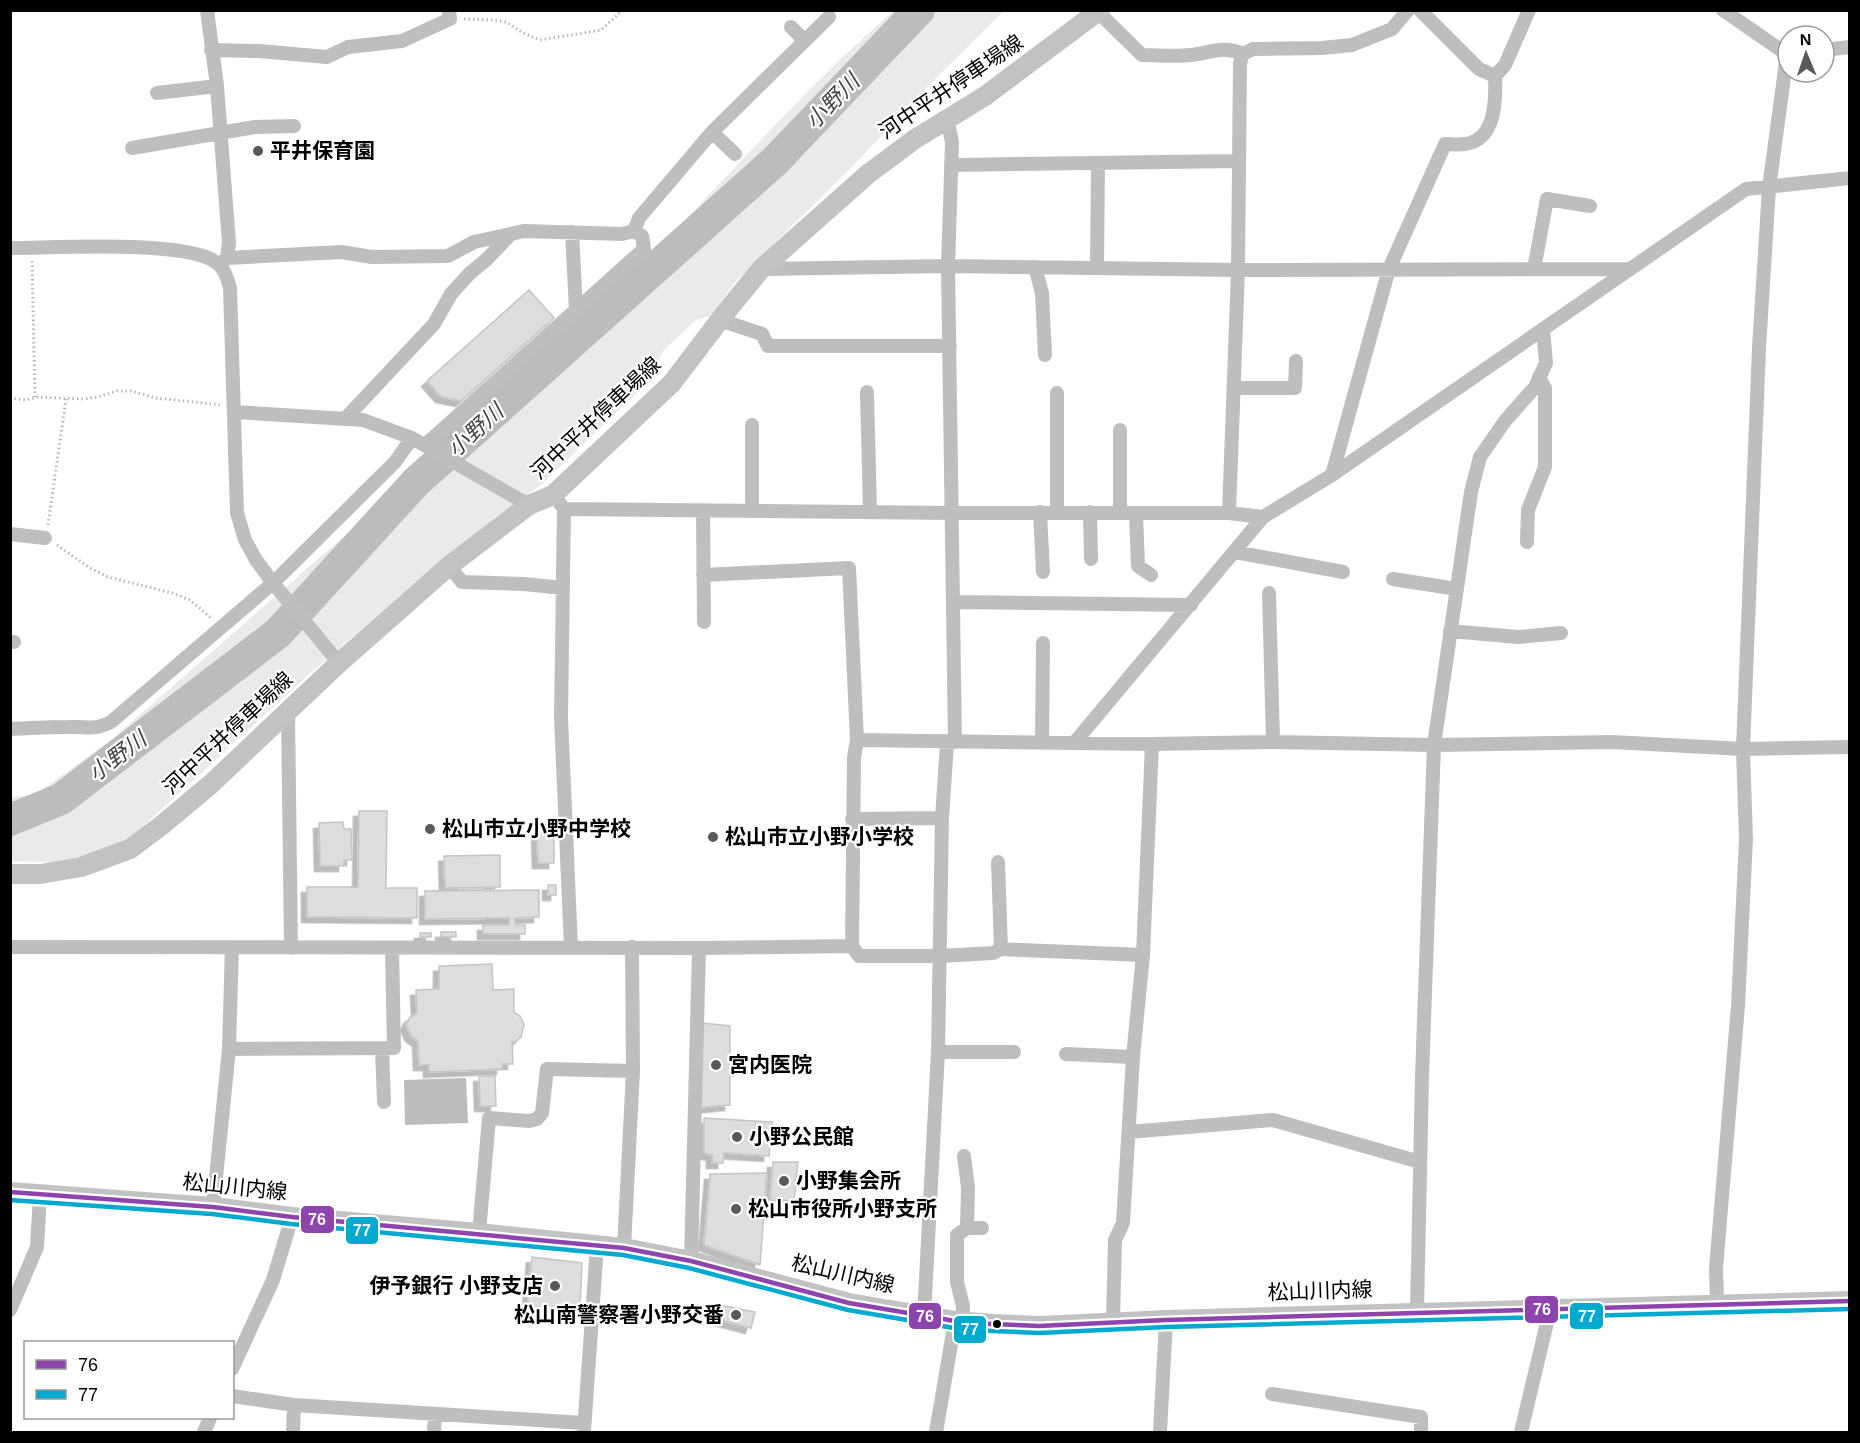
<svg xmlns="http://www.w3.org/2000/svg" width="1860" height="1443" viewBox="0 0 1860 1443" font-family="Arial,'Noto Sans JP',sans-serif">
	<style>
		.green { fill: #eaeaea }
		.water { fill: #bcbcbc }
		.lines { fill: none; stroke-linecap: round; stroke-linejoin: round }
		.river { stroke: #bcbcbc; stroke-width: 32 }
		.building { fill: #ddd; stroke: #c5c5c5; stroke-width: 1.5; filter: url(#shadow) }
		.path { stroke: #b8b8b8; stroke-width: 3; stroke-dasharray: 1.5 3; stroke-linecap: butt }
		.street { stroke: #bebebe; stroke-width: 14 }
		.secondary { stroke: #c2c2c2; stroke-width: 20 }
		.bus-1-casing { stroke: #fff; stroke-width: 9 }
		.bus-2-casing { stroke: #fff; stroke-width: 9 }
		.bus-1 { stroke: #8e44ad; stroke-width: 4.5 }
		.bus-2 { stroke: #00a9ce; stroke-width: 4.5 }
		.poi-dot { fill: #595959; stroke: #fff; stroke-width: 2 }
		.bus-dot { fill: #000; stroke: #fff; stroke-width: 2 }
		.labels { text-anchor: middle; stroke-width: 4.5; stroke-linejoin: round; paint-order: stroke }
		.street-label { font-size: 21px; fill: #000; stroke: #fff }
		.poi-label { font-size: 21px; font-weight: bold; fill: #000; stroke: #fff; text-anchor: start }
		.water-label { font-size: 22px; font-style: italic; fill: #414141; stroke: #fff }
		.line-badge { stroke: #fff; stroke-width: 2 }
		.badge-label { font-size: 16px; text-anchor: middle; font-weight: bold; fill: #fff }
	</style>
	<defs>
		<filter id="shadow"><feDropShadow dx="-5.5" dy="5.5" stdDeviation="0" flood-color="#0004"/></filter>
	</defs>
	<rect width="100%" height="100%" fill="#fff"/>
	<path class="green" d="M893,11H1004L928,86L852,167L738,279L710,316L696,320L664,350L644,386L542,484L412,585L313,671L129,839L101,852L56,862L11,861V797L35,795L111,740L431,460L539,359L665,251L700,204L779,121L836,63Z"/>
	<path class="water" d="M466,1078L468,1123L405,1125L404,1080Z"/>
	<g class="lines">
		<path class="river" d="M10,820L61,799L278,633L416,482L775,161L919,10"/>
	</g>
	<path class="building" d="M529,290L554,318L461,401L441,397L427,381Z
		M359,811H387L386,888H417V918L307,917V887H358Z
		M343,822L344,829H351L352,860H344V866H320L319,823Z
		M554,832V863H538L537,833Z
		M500,855V887L445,888L444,856Z
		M548,885H556V895H548Z
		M539,890V917L515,918V925H525V934H483V925H509V918L425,919V891Z
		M441,932H456V937H441Z
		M420,933H431V937H420Z
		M492,964L493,990L514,989V1012L520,1016L524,1024L521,1037L515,1042H512L513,1064H502V1069L429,1072V1065H419L418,1041L411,1036L406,1025L410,1017L417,1013L416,990L439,989V966Z
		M703,1023L730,1026V1105L699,1108Z
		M479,1076H495L496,1106H480Z
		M704,1118L772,1122L769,1156L724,1153L723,1163H712V1155L704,1153Z
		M773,1162H798L794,1201L770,1200Z
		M767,1173L760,1265L704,1245L710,1174Z
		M532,1257L582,1263L580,1309H527Z
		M720,1305L755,1312L751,1328L716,1319Z"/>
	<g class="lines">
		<path class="path" d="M464,19L494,20L506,22L523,33L540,40L601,30L623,10
			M32,261L35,397
			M10,398L25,400L37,397L83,399L98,397L117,391H131L156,398L221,405
			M48,525L66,399
			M57,545L90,568L108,577L172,593L190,600L211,618"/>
		<path class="street" d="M207,10L217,86L229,243L227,258
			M1420,10L1479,69L1495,76
			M1723,10L1788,55
			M1098,12L1142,55C1158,55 1175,57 1191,55C1210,53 1223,45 1243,54
			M791,27L805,41
			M211,50L259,51L327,57L348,47L402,41L450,19L449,10
			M1824,50L1850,47
			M157,93L217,86
			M947,119L952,142L948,266L955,742
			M712,132L735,154
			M132,148L255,127L294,126
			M951,165L1239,161
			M572,232L576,310
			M10,248C54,248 181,240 214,261C224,267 227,277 230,288L237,513L245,540L256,560L273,583L339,663
			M219,265L227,258L341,252L372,257L448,256L474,242L524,231L622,234L634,231L639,218L712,132L829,17
			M1035,267L1042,293L1045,355
			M1097,268L1098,163
			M761,269L948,266L1238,270L1630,269
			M1534,269L1547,199L1590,206
			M720,320L762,334L768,346H950
			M1234,388H1295L1296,361
			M867,392L870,512
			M1057,393V512
			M235,412L363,420L412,438L529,505
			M345,419L434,324L451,294L469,274L487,259L511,234
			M752,425V511
			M1120,430V512
			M425,445L644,249L642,236L634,231
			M1332,475L1389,269L1445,144C1451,144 1459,145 1465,144C1496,140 1496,100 1495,76L1505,65L1529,10
			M559,502L564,509L561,717L571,948
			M564,509L953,513H1229L1263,517
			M703,511L704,622
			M1040,512L1043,572
			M1090,512L1091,559
			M1136,513L1138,566L1151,575
			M1229,513L1238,270L1240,63L1243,54L1253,49L1322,48L1352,45L1392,29L1408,10
			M10,534L45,538
			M1527,542L1528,510L1545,467V388L1539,377
			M1235,552L1343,572
			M449,566L462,582L524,584L563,588
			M703,575L849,568L857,740
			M1393,579L1457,589
			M1269,593L1273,742
			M953,602L1191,605
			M1450,631L1518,637L1561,633
			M10,642H14
			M288,712L291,948
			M10,729C30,728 49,727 69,727C88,726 92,731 111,722L273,583L395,462L412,438
			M1042,742L1043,643
			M1075,742L1263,517L1332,475L1746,189L1850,178
			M852,819L942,818
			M998,862L1001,949
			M852,946L859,956H940L993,953L1001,949L1143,955
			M10,947L699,948L852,946L854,758L857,740L1152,744L1273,742L1434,745L1612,742L1743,749L1850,747
			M229,1049L394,1048L392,948
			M382,1049L384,1102
			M938,1052H1014
			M1066,1054L1133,1057
			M1129,1132L1273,1120L1420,1162
			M964,1156L968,1188L967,1228
			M213,1207L229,1049L232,947
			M479,1233L489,1118L529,1121L537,1119L542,1113L547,1069L633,1071L632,947
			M624,1248L633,1071
			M691,1261L699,948
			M1717,1303L1716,1268L1738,1006L1746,839L1743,749L1759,348L1769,188L1787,55
			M10,1310L37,1247L40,1195
			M1417,1312L1422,1076L1434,745L1471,492L1480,457L1505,421L1535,387L1546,363L1543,329
			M924,1316L938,1052L942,818L947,743
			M962,1322L963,1306L957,1282V1235L967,1228H982
			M1113,1322L1115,1240L1123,1223L1133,1057L1143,955L1152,744
			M232,1369L273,1280L292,1217
			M1272,1394L1421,1417V1432
			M232,1396L294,1405L584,1423
			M584,1431L597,1245
			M204,1432L210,1418
			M293,1432L294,1405
			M434,1432L435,1414
			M936,1432L955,1321
			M1160,1432L1166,1320
			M1521,1432L1550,1310"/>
		<path class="secondary" d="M10,874H40L81,867L130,849L162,825L211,784L339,663L449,566L529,505L553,495L672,383L726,312L761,269L868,174L915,139L985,96L1100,10
			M10,1192L213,1207L292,1217L479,1233L624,1248L691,1261L849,1303L955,1321L992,1324L1039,1326L1166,1320L1850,1301"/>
		<defs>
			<path id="bus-1" d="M10,1192L213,1207L292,1217L624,1248L691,1261L849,1303L955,1321L992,1324L1039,1326L1166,1320L1850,1301"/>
			<path id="bus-2" d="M10,1200L212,1214L291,1224L623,1255L689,1268L848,1310L954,1328L992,1331L1039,1333L1166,1327L1850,1309"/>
		</defs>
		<use href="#bus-1" class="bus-1-casing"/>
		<use href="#bus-2" class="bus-2-casing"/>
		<use href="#bus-1" class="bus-1"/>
		<use href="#bus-2" class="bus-2"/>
	</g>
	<g class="poi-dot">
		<circle cx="258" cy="151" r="6"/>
		<circle cx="430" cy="829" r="6"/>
		<circle cx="713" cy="837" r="6"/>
		<circle cx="716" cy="1065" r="6"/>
		<circle cx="737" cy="1137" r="6"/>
		<circle cx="784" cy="1181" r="6"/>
		<circle cx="736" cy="1209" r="6"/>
		<circle cx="555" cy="1286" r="6"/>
		<circle cx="736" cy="1315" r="6"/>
	</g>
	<circle class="bus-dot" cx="997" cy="1324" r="5"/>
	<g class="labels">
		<g class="street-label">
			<text transform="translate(951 87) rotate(-34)" y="7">河中平井停車場線</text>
			<text transform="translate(596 418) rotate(-43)" y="7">河中平井停車場線</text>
			<text transform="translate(228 733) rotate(-43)" y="7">河中平井停車場線</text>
			<text transform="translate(235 1187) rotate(6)" y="7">松山川内線</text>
			<text transform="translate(843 1274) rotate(13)" y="7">松山川内線</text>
			<text transform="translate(1320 1291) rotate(-2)" y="7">松山川内線</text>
		</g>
		<g class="poi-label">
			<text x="270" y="158">平井保育園</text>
			<text x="442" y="836">松山市立小野中学校</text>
			<text x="725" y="844">松山市立小野小学校</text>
			<text x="728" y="1072">宮内医院</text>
			<text x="749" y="1144">小野公民館</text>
			<text x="796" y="1188">小野集会所</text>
			<text x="748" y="1216">松山市役所小野支所</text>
			<text x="543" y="1293" text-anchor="end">伊予銀行 小野支店</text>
			<text x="724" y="1322" text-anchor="end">松山南警察署小野交番</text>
		</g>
		<g class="water-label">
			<text transform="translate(832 101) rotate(-46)" y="8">小野川</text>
			<text transform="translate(475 430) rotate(-42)" y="8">小野川</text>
			<text transform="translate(117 756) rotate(-37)" y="8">小野川</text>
		</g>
	</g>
	<g class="line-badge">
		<rect x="300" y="1205" width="35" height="29" rx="6" fill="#8e44ad"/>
		<rect x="345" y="1216" width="34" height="29" rx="6" fill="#00a9ce"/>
		<rect x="1524" y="1295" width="35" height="29" rx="6" fill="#8e44ad"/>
		<rect x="1569" y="1302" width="35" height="28" rx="6" fill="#00a9ce"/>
		<rect x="908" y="1302" width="34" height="28" rx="6" fill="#8e44ad"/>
		<rect x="953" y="1315" width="34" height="29" rx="6" fill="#00a9ce"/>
	</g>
	<g class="badge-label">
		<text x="317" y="1225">76</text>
		<text x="362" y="1236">77</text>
		<text x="1542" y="1315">76</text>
		<text x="1587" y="1322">77</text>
		<text x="925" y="1322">76</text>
		<text x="970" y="1335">77</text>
	</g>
	<rect width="1860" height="1443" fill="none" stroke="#000000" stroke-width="24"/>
	<rect x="24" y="1341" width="210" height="78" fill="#ffffff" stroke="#999999" stroke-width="1.5"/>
	<rect x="36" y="1360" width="30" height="9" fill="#8e44ad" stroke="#999999" stroke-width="1.5"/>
	<text x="78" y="1371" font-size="18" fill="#000000">76</text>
	<rect x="36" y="1390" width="30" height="9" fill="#00a9ce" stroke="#999999" stroke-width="1.5"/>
	<text x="78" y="1401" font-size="18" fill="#000000">77</text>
	<g transform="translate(1806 54) rotate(358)"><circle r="28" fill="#ffffff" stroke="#999999" stroke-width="1.5"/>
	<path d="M0-4.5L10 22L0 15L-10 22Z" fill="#595959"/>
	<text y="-9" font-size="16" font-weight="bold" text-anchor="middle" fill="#000000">N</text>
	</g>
</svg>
